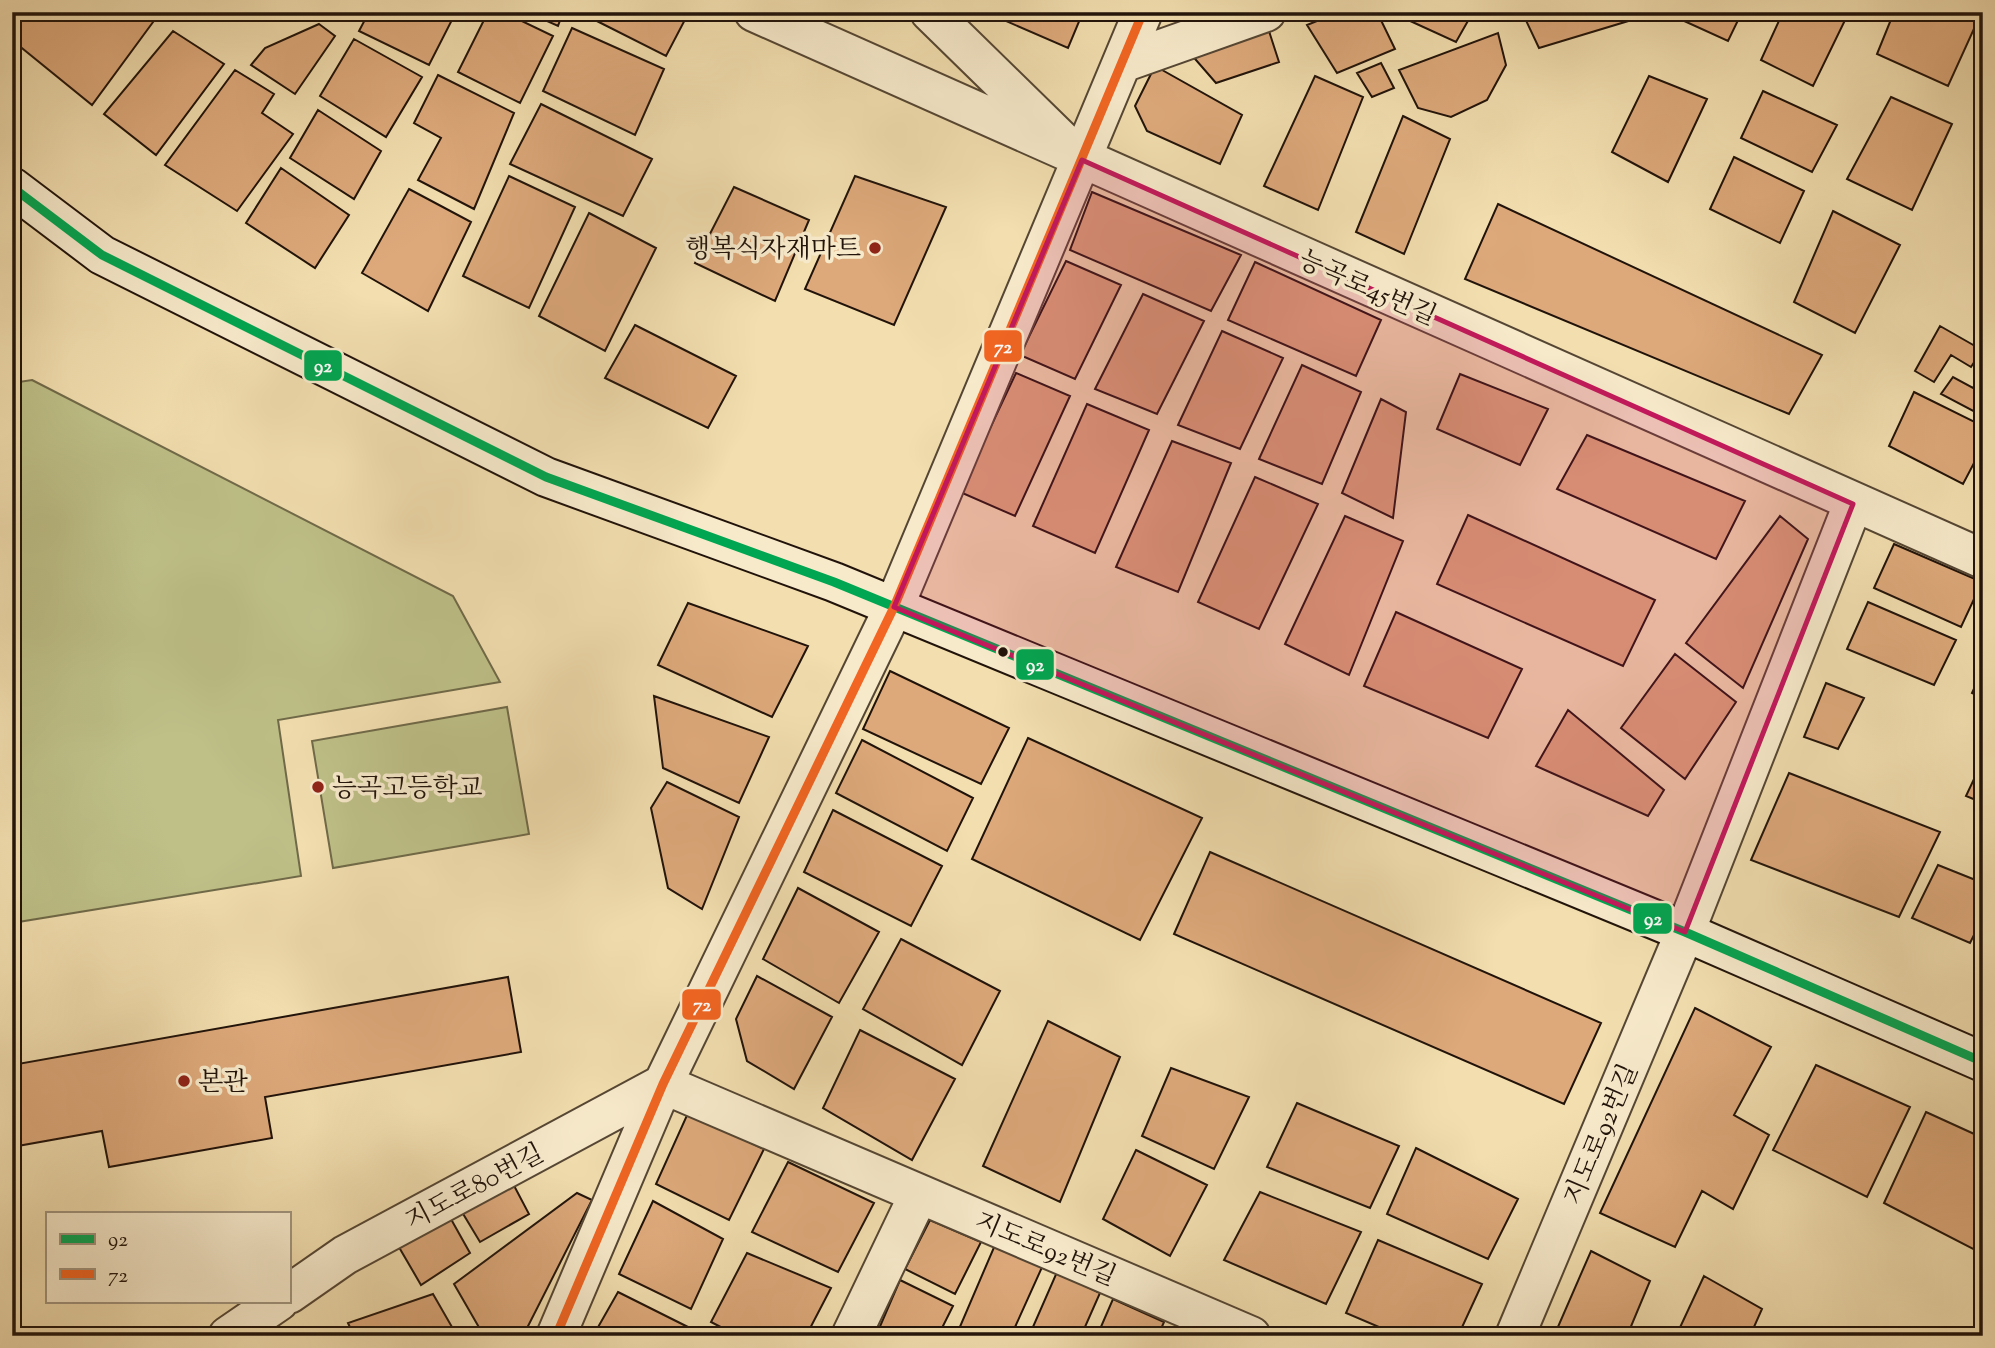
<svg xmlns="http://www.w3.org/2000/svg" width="1995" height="1348" viewBox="0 0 1995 1348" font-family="'Sorts Mill Goudy','Noto Serif KR',serif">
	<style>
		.pitch { fill: #bec088; stroke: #706a49; stroke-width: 2 }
		.building { fill: #dda97b; stroke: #21130a; stroke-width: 2 }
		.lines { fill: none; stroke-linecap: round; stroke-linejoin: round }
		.street-casing { stroke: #554633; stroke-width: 42 }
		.secondary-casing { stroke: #21130a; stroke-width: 42 }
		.street { stroke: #f7eacb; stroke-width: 38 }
		.secondary { stroke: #f7eacb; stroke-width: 38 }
		.bus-1-casing { stroke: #f7eacb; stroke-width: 14 }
		.bus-2-casing { stroke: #f7eacb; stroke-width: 14 }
		.bus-1 { stroke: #00a651; stroke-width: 9 }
		.bus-2 { stroke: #f26522; stroke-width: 9 }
		.marked { fill: #c2185b; fill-opacity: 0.2; stroke: #c2185b; stroke-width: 5; stroke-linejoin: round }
		.poi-dot { fill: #8f2418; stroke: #f7eacb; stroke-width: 2.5 }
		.bus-dot { fill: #21130a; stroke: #f7eacb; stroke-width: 2.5 }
		.labels { text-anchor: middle; stroke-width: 7; stroke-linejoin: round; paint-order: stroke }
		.poi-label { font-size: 26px; fill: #21130a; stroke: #f7eacb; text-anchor: start }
		.street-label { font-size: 26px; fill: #21130a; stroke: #f7eacb }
		.line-badge { stroke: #f7eacb; stroke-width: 2.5 }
		.badge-label { font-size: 19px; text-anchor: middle; font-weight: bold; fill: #fff }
	</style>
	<rect width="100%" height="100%" fill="#f2deaf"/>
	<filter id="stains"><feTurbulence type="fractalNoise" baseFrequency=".00286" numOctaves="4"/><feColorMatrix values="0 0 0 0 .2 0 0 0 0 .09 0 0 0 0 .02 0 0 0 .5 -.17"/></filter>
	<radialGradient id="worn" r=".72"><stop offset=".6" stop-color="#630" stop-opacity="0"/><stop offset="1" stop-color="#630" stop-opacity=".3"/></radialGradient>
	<path class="pitch" d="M32,380L453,596L500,682L278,720L301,876L12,923V383Z
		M507,707L529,834L333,868L312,741Z"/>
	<path class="building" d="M12,12H148L156,18L92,105L12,40Z
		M369,12H456L429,65L359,31Z
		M488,12H503L553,36L520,103L458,72Z
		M527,12H563L558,26Z
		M579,12H689L666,56Z
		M1009,12H1083L1068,48L1006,21Z
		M1339,12H1377L1395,49L1337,73L1307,25Z
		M1413,12H1473L1456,42L1408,20Z
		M1522,12H1633L1635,19L1539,48Z
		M1673,12H1742L1728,41L1671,15Z
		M1783,12H1849L1813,86L1761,60Z
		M1894,12H1962L1978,20L1948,86L1877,54Z
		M319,24L335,36L295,94L251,65L265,48Z
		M572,28L664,69L635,135L543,91Z
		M1268,28L1279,62L1216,83L1189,52Z
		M173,31L224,64L156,155L104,114Z
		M1498,33L1506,65L1487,100L1451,117L1418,108L1399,70Z
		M354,39L422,77L386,137L320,96Z
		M1381,63L1394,88L1372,97L1357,73Z
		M1155,66L1242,115L1220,164L1147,131L1135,106Z
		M235,70L274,94L262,113L293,134L237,211L165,165Z
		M438,75L514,113L474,209L418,180L441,138L414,123Z
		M1315,76L1363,97L1318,210L1264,186Z
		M1649,76L1707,99L1668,182L1612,152Z
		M1763,91L1837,125L1812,172L1741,138Z
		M1891,97L1952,124L1912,210L1847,179Z
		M541,104L652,159L623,216L510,164Z
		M318,110L381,151L354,199L290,158Z
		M1403,116L1450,139L1404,254L1356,232Z
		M1734,157L1804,191L1780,243L1710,209Z
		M281,168L349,215L315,268L246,223Z
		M509,176L575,207L529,308L463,276Z
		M855,176L946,207L894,325L805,289Z
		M734,187L809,220L775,301L695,263Z
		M409,189L471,222L428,311L362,273Z
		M1092,192L1241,255L1211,311L1070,250Z
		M1498,204L1822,355L1789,414L1465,279Z
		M1833,211L1900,245L1855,333L1794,302Z
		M589,213L656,248L605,351L539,316Z
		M1066,261L1121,285L1075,379L1020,355Z
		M1255,262L1381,320L1356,376L1228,320Z
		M1143,294L1204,321L1157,414L1095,389Z
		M635,325L736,376L708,428L605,378Z
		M1940,326L1982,350L1971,367L1951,355L1934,382L1915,371Z
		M1222,331L1283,358L1240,449L1178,425Z
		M1302,365L1361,392L1322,484L1259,459Z
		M1016,373L1070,396L1015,516L960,492Z
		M1460,374L1548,409L1520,465L1437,429Z
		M1983,374V409L1979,414L1941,394L1953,377L1973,388Z
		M1914,392L1983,426V446L1963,484L1889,446Z
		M1381,399L1406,412L1393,518L1342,493Z
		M1087,404L1149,430L1095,553L1033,526Z
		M1587,435L1745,501L1716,559L1557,489Z
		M1172,441L1231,463L1178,592L1116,567Z
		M1255,477L1318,504L1259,629L1198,602Z
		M1468,515L1655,600L1623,666L1437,584Z
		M1345,516L1403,541L1349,675L1285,644Z
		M1780,516L1808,539L1743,688L1686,643Z
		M1894,544L1982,582L1961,627L1874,588Z
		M1868,602L1956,640L1934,685L1847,649Z
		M688,603L808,646L772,717L658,665Z
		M1396,612L1522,669L1488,738L1364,686Z
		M1675,654L1736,702L1685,779L1621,728Z
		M1983,669V698L1972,693Z
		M890,671L1009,728L981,784L863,729Z
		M1826,683L1864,698L1838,749L1804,737Z
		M654,696L769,737L739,803L663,768Z
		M1568,710L1664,790L1648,816L1536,766Z
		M1028,738L1202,818L1140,940L972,859Z
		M862,740L973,798L947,851L836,793Z
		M1983,760V803L1966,796Z
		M1789,773L1940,832L1899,917L1751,860Z
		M667,782L739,817L702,909L668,888L651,808Z
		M833,810L942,866L911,926L804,872Z
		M1210,852L1601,1023L1564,1104L1174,934Z
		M1938,865L1983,883V917L1970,943L1912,918Z
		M798,888L879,932L839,1003L763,959Z
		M901,939L1000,991L962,1065L863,1009Z
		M757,976L832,1017L794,1089L747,1061L736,1019Z
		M508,977L521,1052L265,1097L272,1138L109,1167L102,1131L12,1147V1065Z
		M1695,1008L1771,1047L1734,1115L1769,1135L1733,1209L1702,1191L1675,1247L1600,1213Z
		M1048,1021L1120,1057L1060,1202L983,1166Z
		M860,1030L955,1079L912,1160L823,1108Z
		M1816,1065L1910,1107L1867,1197L1773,1150Z
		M1171,1068L1249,1097L1214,1169L1142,1136Z
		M1297,1103L1399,1146L1370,1208L1267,1167Z
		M1926,1112L1983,1138V1244L1979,1252L1884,1203Z
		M688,1113L764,1149L729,1220L656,1184Z
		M1416,1148L1518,1199L1488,1259L1387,1214Z
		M1136,1150L1207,1185L1170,1256L1103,1219Z
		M788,1162L874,1203L838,1272L752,1232Z
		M510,1178L529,1214L480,1242L459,1207Z
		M1260,1192L1361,1232L1326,1304L1224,1260Z
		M577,1193L592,1200L523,1336H484L454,1284Z
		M653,1201L723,1239L691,1309L619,1274Z
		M447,1212L470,1253L421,1285L396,1242Z
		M930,1220L981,1242L955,1294L905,1269Z
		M1378,1240L1482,1284L1458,1336H1400L1346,1313Z
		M995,1245L1043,1265L1011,1336H956Z
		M1591,1251L1650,1281L1627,1336H1554Z
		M747,1253L831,1288L806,1336H738L711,1322Z
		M1057,1272L1100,1293L1081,1336H1029Z
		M1704,1276L1762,1309L1750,1336H1676Z
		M900,1280L953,1306L938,1336H885L878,1331Z
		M618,1292L706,1336H593Z
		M433,1294L456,1334L354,1336L348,1323Z
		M1113,1299L1164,1322L1158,1336H1097Z"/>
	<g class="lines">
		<defs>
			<path id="street" d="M754,12L1983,559
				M930,12L1063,142
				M1122,63L1266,12
				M289,1294L345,1255L663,1084L1251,1336
				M228,1336L279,1301
				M556,1336L663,1084L894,607L1143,12
				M851,1336L919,1194
				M1515,1336L1685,932L1853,504"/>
			<path id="secondary" d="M12,187L102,255L546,477L834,582L1685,932L1983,1062"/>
		</defs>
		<use href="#street" class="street-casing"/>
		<use href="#secondary" class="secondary-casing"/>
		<use href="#street" class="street"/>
		<use href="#secondary" class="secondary"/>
		<defs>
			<path id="bus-1" d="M12,187L102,255L546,477L834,582L1685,932L1983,1062"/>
			<path id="bus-2" d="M556,1336L663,1084L894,607L1143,12"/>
		</defs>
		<use href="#bus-1" class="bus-1-casing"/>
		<use href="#bus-2" class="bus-2-casing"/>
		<use href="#bus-1" class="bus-1"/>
		<use href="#bus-2" class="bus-2"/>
	</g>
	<path class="marked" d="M1082,160L1853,504L1685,932L894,607Z"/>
	<g class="poi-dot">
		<circle cx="875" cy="248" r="7"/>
		<circle cx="318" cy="787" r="7"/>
		<circle cx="184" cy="1081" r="7"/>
	</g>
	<circle class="bus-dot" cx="1003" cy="652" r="6"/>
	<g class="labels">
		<g class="poi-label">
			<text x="861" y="257" text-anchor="end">행복식자재마트</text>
			<text x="332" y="796">능곡고등학교</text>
			<text x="198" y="1090">본관</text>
		</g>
		<g class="street-label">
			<text transform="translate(1368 287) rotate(24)" y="9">능곡로45번길</text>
			<text transform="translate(1600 1134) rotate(-67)" y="9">지도로92번길</text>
			<text transform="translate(474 1186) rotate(-28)" y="9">지도로80번길</text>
			<text transform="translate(1046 1248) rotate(23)" y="9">지도로92번길</text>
		</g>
	</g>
	<g class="line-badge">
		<rect x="983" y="329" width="40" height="34" rx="7" fill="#f26522"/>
		<rect x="303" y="349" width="40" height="33" rx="7" fill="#00a651"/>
		<rect x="1015" y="648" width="40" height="33" rx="7" fill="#00a651"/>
		<rect x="1632" y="902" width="41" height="33" rx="7" fill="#00a651"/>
		<rect x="681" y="988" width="41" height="33" rx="7" fill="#f26522"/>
	</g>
	<g class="badge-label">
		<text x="1003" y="353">72</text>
		<text x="323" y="372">92</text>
		<text x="1035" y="671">92</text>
		<text x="1653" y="925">92</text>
		<text x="702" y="1011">72</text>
	</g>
	<rect width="1995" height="1348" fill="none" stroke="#f2deaf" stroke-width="42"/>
	<rect x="14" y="14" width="1967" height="1320" fill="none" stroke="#21130a" stroke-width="3.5"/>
	<rect x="21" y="21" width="1953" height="1306" fill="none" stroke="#21130a" stroke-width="2"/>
	<rect x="46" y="1212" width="245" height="91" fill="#f7eacb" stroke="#a1947e" stroke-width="2"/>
	<rect x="60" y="1234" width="35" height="10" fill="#00a651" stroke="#a1947e" stroke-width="2"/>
	<text x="108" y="1246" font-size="21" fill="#21130a">92</text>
	<rect x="60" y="1269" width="35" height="10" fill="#f26522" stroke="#a1947e" stroke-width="2"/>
	<text x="108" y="1282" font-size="21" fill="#21130a">72</text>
	<rect width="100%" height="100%" filter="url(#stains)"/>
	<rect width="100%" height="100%" fill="url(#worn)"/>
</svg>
